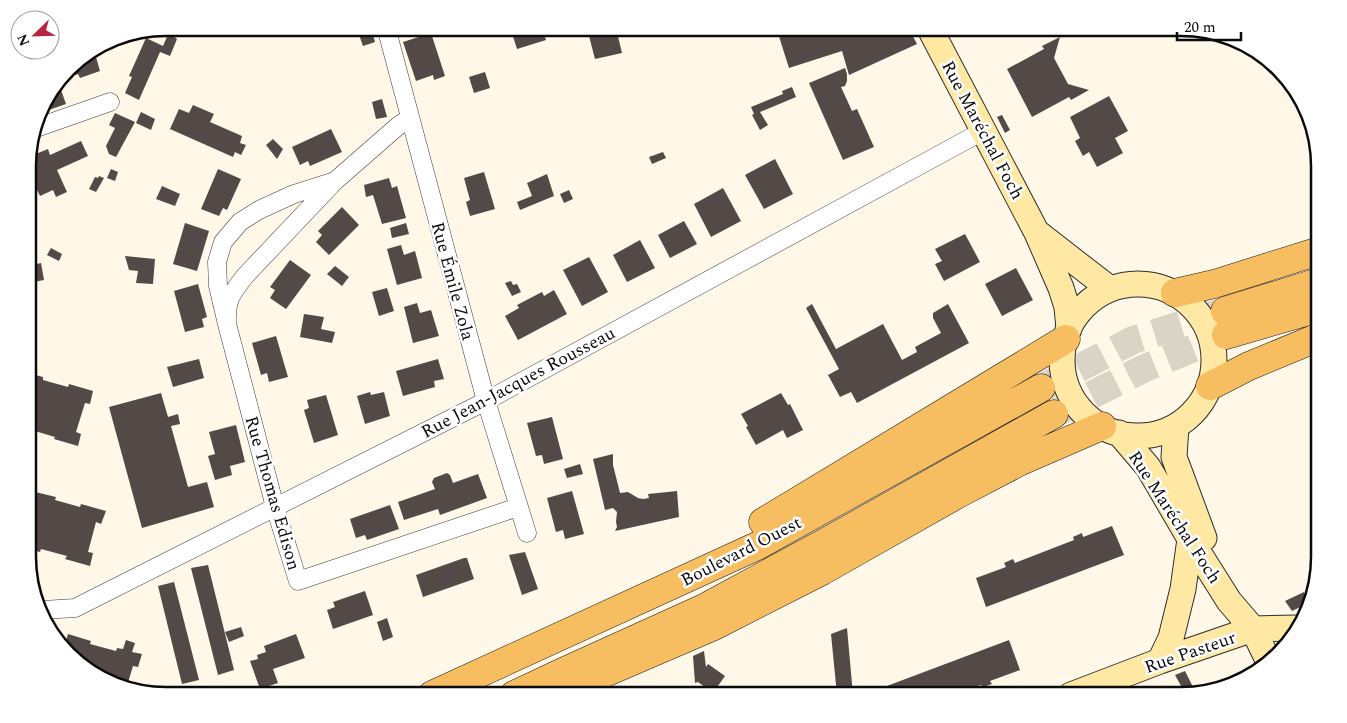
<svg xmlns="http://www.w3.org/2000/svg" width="1347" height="723" viewBox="0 0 1347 723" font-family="Spectral,serif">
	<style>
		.building { fill: #534a47 }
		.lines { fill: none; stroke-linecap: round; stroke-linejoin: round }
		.primary-tunnel { stroke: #dad4c7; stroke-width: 28; stroke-dasharray: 28 14; stroke-linecap: butt }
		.street-casing { stroke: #3e3e3e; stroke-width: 19 }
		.secondary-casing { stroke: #2d2d2d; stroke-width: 27 }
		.primary-casing { stroke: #1c1c1c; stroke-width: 29 }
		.street { stroke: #fff; stroke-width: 18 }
		.secondary { stroke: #fee8a4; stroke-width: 25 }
		.primary { stroke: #f6bd61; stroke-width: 28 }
		.labels { text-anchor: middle; stroke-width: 5; stroke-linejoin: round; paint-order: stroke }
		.street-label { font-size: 18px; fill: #0b0b0b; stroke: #fff }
		.rim { fill: none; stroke: #0b0b0b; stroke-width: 2.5 }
	</style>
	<rect width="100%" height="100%" fill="#fff7e8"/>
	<path class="building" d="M455,27H466L467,31L457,35Z
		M470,27H502L503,31L492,34L490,30L472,35Z
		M510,27H542L546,40L517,49Z
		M776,27H908L917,44L849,75L842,51L789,68Z
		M371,28L375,42L363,46L358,32Z
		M616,28L622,53L595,59L589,36Z
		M169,32L177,39L170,56L160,52L139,100L125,93L132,77L129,76L146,38L163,46Z
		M431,33L445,76L434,80L433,75L416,81L403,42Z
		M1060,37L1054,58L1068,84L1089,90L1071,100L1069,97L1032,117L1007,69L1044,49L1042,46Z
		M94,50L100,71L80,78L78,74L67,78L65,74L75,62Z
		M845,68L847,74V81L845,86L841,87L852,111L857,109L874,147L843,160L809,83Z
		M485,72L490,88L474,93L469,77Z
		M792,87L796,97L760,112L768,125L760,130L752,115L754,114L751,107L783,94L782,91Z
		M61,90L66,104L40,113L42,105L51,94Z
		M1109,96L1128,131L1115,138L1123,153L1097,167L1089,152L1083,156L1075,141L1080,138L1070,117Z
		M382,99L387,117L376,119L372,102Z
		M193,105L214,114L210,122L242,136L240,143L246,145L241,155L235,152L233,157L170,129L179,109L189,113Z
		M141,112L155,119L151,130L136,123Z
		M115,113L135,122L116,157L109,154L106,146L115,128L109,125Z
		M1002,115L1010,130L1005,133L997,117Z
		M331,129L342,152L310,166L308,161L300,165L292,147Z
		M273,139L283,149L277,159L266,145Z
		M81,141L88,156L57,170L67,192L56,197L53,190L40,196L28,171V157L29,152L34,150L38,153L48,149L50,155Z
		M663,152L666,158L652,164L649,157Z
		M775,159L793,194L764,209L745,175Z
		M111,169L118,172L115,181L107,178Z
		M218,169L241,179L227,210L223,208L219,216L201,209Z
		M484,172L495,209L470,216L466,202L470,200L464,178Z
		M547,174L554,196L520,210L517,202L532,196L527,183Z
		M99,176L104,178L96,192L89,189L95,177L98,178Z
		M389,178L392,188L397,186L406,218L382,224L373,195L366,197L364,185Z
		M162,186L180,194L175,206L156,199Z
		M723,188L741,221L711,237L694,204Z
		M569,190L573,199L564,203L560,194Z
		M342,207L359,225L329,255L316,242L322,235L318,231Z
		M684,221L697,244L670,258L658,235Z
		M185,223L209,231L197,271L173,264Z
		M406,223L409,234L392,238L390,228Z
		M965,234L980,262L944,281L935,264L942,261L935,249Z
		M640,240L655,268L627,282L613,255Z
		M401,245L404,255L415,251L422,278L397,285L387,249Z
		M51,248L62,254L59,261L47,255Z
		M125,256L155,259L153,284L136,283L138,271L129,270Z
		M589,257L608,292L582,306L563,270Z
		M290,260L311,275L286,309L270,298L275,290L270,287Z
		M41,263L44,280L28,283V266Z
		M335,266L349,277L342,286L327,274Z
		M1016,268L1033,300L1002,316L985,284Z
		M511,281L513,285L517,284L521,292L512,296L505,283Z
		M198,284L207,317L202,319L204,327L185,332L174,291Z
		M387,288L394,311L379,316L372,292Z
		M554,290L567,314L518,340L505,316L519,308L517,305L542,292L544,296Z
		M417,303L420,313L431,310L439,336L413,343L404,307Z
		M812,304L836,349L883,324L902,360L917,352L915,347L941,333L933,318V313L948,304L969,343L857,403L851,392L840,397L828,375L839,369L806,308Z
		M304,314L324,317L321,329L335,332L332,343L300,337Z
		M276,336L288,377L269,382L267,373L261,375L252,343Z
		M199,359L204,378L173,387L167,367Z
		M438,359L444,379L434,381L435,387L403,396L396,371Z
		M28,373L43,377V380L68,387L69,384L93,391L90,404L85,403L76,432L81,434L78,446L54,439L55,437L28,429Z
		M370,392L371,395L384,392L390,416L365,424L357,396Z
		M161,393L168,417L178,414L180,424L171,426L188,487L207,482L214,507L142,528L109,407Z
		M781,393L788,405L790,404L803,430L787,438L783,430L756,445L746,427L748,426L741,414Z
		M326,395L338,435L314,443L304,410L309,408L307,400Z
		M552,417L563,459L544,464L542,455L536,456L527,423Z
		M236,425L245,462L230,466L232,475L215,480L208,456L215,454L209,432Z
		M613,454V465L620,493L628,492L638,498L643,499L649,498L648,494L677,491L679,517L615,531L617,527L616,522L617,512L613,508L605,510L593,459Z
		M580,464L583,474L567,478L564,469Z
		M447,473L450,475L453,483L478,474L487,498L440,515L438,509L404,520L398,502L435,489L432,482L434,478Z
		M31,491L56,497L55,500L80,507L81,504L106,511L101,524L96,522L88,552L93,553L90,566L65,559L67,556L41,549L40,552L29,549V522L34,505L29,504Z
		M572,491L584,534L565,539L563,530L556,532L547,498Z
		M390,505L399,529L367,540L365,535L356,538L350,519Z
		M1112,526L1124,555L986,607L976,578L1006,567L1004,563L1013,559L1015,563L1074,540L1073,537L1082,533L1083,537Z
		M525,552L538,589L522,595L509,555Z
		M464,558H467L474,579L423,597L416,575Z
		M208,565L234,670L218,675L191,568Z
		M174,582L199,680L182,684L158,586Z
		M365,591L373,615L333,629L327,610L335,607L333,602Z
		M1304,592L1309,603L1292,611L1285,601Z
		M387,618L393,637L383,641L377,622Z
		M241,627L244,636L229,642L225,632Z
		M847,628L853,695H837L831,634Z
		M68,634L91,641L90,644L116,651L117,648L123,649L126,640L135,643L132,652L142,654L138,667L133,666L127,686L105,681L69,651V649L64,647Z
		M296,634L305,658L273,669L278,683L260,689L250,661L258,659L257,655L266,652L264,646Z
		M1009,640L1020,670L990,681L992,684L983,687L981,685L953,695H873L871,692Z
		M704,651L706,667L708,664L725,676L713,693L698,682L695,683L693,656Z
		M1185,671L1196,693L1186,695L1175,675Z"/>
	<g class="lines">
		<path class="primary-tunnel" d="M1041,388L1133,340L1225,311
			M1054,414L1145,368L1226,335"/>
		<defs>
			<path id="street" d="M386,27L486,401L527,533
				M36,128L110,102
				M335,181L398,126L410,118
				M227,324C226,300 231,294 245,276L335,181L294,194L259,210L240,222L223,242L217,262L218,286L227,324L275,507L298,581L518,507
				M43,610L75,608L486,401L983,131"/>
			<path id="secondary" d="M929,27L1037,233L1061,288L1067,307L1069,329
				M1039,234L1110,289
				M1062 360a76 76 0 1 1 152 0a76 76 0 1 1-152 0Z
				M1176,426L1174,457L1204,538
				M1119,433L1148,467L1190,539L1229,601L1253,629L1268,660
				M1160,661L1171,638L1183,589L1190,539
				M1071,695L1160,661L1253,629L1297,628"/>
			<path id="primary" d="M1175,293L1214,284L1319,251
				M1225,311L1319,282
				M1226,335L1319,308
				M1210,386L1249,366L1319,337
				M763,522L1066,339
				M432,695L757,546L1041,388
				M514,695L563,672L704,608L822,544L1054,414
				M554,695L712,627L822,571L958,494L1019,462L1102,426"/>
		</defs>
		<use href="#street" class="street-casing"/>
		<use href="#secondary" class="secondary-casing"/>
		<use href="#primary" class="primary-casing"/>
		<use href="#street" class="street"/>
		<use href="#secondary" class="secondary"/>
		<use href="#primary" class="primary"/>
	</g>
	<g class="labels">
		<g class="street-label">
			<text transform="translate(983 130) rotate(62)" y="6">Rue Maréchal Foch</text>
			<text transform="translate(453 281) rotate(75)" y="6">Rue Émile Zola</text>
			<text transform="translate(518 382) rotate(-28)" y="6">Rue Jean-Jacques Rousseau</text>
			<text transform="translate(273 493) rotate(74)" y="6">Rue Thomas Edison</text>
			<text transform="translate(1175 517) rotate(57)" y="6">Rue Maréchal Foch</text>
			<text transform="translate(741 551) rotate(-27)" y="6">Boulevard Ouest</text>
			<text transform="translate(1190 652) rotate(-19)" y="6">Rue Pasteur</text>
		</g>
	</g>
	<path d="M0 0H1347V723H0ZM166 36H1181A130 130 0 0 1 1311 166V557A130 130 0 0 1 1181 687H166A130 130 0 0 1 36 557V166A130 130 0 0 1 166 36Z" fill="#fff" fill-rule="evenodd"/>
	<path class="rim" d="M166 36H1181A130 130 0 0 1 1311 166V557A130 130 0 0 1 1181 687H166A130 130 0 0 1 36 557V166A130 130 0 0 1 166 36Z"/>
	<g transform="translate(35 35) rotate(247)"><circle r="24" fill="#ffffff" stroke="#9d9d9d"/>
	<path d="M0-4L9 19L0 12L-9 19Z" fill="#b72641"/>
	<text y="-8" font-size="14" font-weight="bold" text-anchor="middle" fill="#0b0b0b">N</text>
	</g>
	<path d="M1177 32v8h64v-8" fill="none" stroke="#0b0b0b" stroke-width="2.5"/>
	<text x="1184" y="32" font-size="15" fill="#0b0b0b" stroke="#ffffff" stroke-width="4" paint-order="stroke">20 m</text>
</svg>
